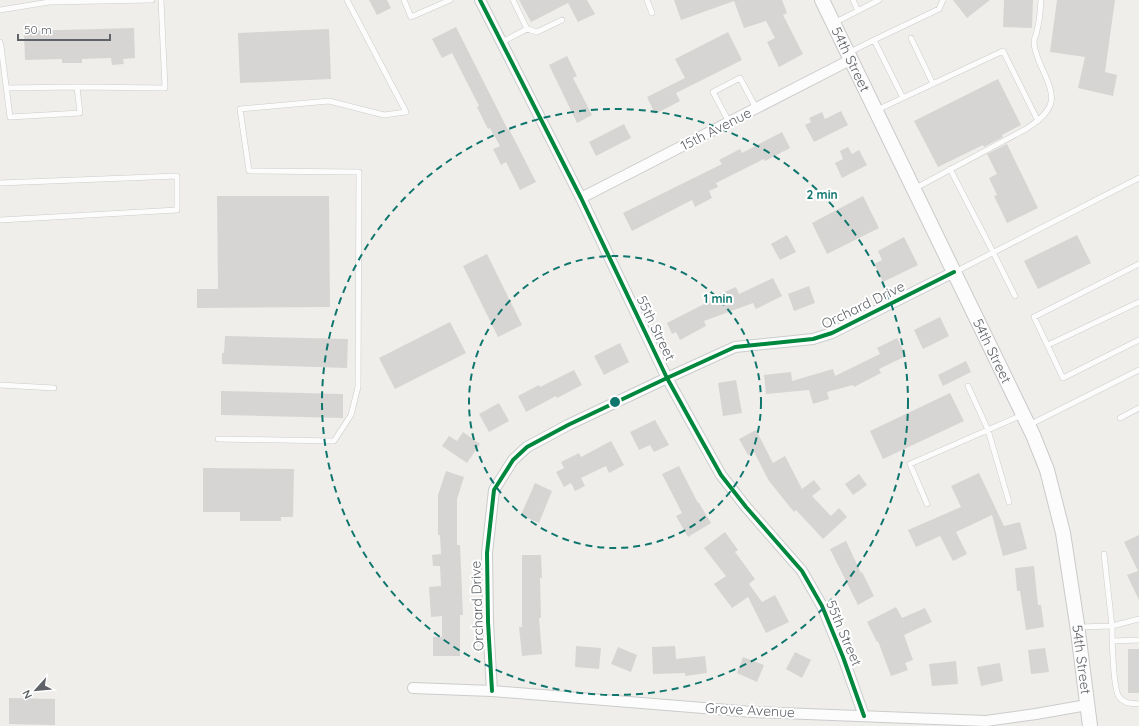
<svg xmlns="http://www.w3.org/2000/svg" width="1139" height="726" viewBox="0 0 1139 726" font-family="Quicksand,sans-serif">
	<style>
		.building { fill: #d6d5d3 }
		.lines { fill: none; stroke-linecap: round; stroke-linejoin: round }
		.service-casing { stroke: #cbcccc; stroke-width: 6 }
		.minor-casing { stroke: #cbcccc; stroke-width: 12 }
		.secondary-casing { stroke: #cacacb; stroke-width: 16 }
		.service { stroke: #fdfcfc; stroke-width: 5 }
		.minor { stroke: #fdfcfc; stroke-width: 10 }
		.secondary { stroke: #fdfcfc; stroke-width: 14 }
		.cycleway-casing { stroke: #fff; stroke-width: 6 }
		.cycleway { stroke: #00873e; stroke-width: 4 }
		.ring { fill: none; stroke: #0f766e; stroke-width: 2; stroke-dasharray: 7 5 }
		.labels { text-anchor: middle; stroke-width: 4; stroke-linejoin: round; paint-order: stroke }
		.street-label { font-size: 14px; fill: #5f6368; stroke: #fff }
		.centre { fill: #0f766e; stroke: #fff; stroke-width: 2 }
		.ring-label { font-size: 12px; text-anchor: middle; font-weight: bold; fill: #0f766e; stroke: #fff; stroke-width: 4; stroke-linejoin: round; paint-order: stroke }
	</style>
	<rect width="100%" height="100%" fill="#efeeea"/>
	<path class="building" d="M369,0H387L391,8L377,15Z
		M519,0H587L595,14L578,22L568,3L531,22Z
		M674,0H782L787,13L783,15L803,54L779,67L767,42L775,38L766,21L744,28L734,1L681,20Z
		M953,0H990L967,18Z
		M1004,0H1033L1032,28L1003,27Z
		M1057,0H1115L1105,72L1117,75L1113,96L1078,88L1085,57L1050,52Z
		M456,27L508,130L509,129L536,182L520,190L506,162L501,165L493,149L500,146L490,128L488,129L477,107L479,106L452,53L442,58L432,39Z
		M134,28L135,58L123,59L124,64L112,65L111,58L82,59V63H62V59L25,60L24,31Z
		M329,29L331,79L240,83L238,33Z
		M728,32L742,60L676,93L680,101L655,114L647,97L685,78L675,59Z
		M567,56L577,76L573,78L592,115L577,123L549,65Z
		M998,79L1021,125L1002,135L1003,137L984,147L983,145L938,167L914,121Z
		M841,111L848,125L814,142L805,125L811,122L809,118L822,112L825,119Z
		M624,124L631,138L596,156L589,142Z
		M782,132L790,148L765,161L764,159L716,183L718,187L709,191L712,198L695,207L692,200L632,231L623,213L722,164L719,160L740,149L742,153Z
		M1007,144L1038,208L1007,223L994,196L997,195L989,178L997,174L987,154Z
		M848,147L852,154L859,150L867,165L842,178L835,163L843,159L840,151Z
		M217,196H329L330,307L197,308V289H218Z
		M863,196L879,228L827,254L812,223Z
		M787,235L796,252L780,260L771,244Z
		M1077,235L1091,263L1038,289L1024,261Z
		M904,237L918,265L883,282L874,264L882,260L878,251Z
		M487,254L522,325L498,337L463,266Z
		M773,278L782,296L756,309L753,303L704,321L706,326L680,340L676,332L672,334L667,323L710,301L709,298L736,287L739,294Z
		M809,286L815,303L794,311L788,294Z
		M940,317L949,336L923,349L914,330Z
		M450,322L466,353L395,389L379,358Z
		M225,336L348,339L347,368L222,364V353H224Z
		M897,338L906,356L879,369L881,373L854,387L853,385L827,392L829,399L813,404L809,390L766,394L764,375L791,372L792,381L833,369L835,376L880,354L877,348Z
		M620,343L629,362L604,375L594,356Z
		M966,361L971,372L943,386L938,375Z
		M574,370L582,385L557,398L556,396L526,412L518,396L539,385L540,387Z
		M736,380L742,413L723,416L718,383Z
		M221,391L343,394V418L221,415Z
		M950,393L964,421L883,459L870,431Z
		M499,403L509,421L489,432L479,414Z
		M655,420L669,445L654,452L650,445L639,450L630,432Z
		M756,430L773,463L785,456L802,489L814,480L821,489L812,496L831,516L839,508L847,517L823,539L796,510L794,512L769,481L754,452L748,455L739,439Z
		M463,432L480,444L467,463L442,446L449,436L457,441Z
		M611,441L624,465L609,473L606,466L581,478L585,486L575,491L571,483L564,487L556,472L564,468L561,462L579,453L581,457Z
		M679,466L698,503H699L711,523L688,537L676,516L682,513L662,474Z
		M203,468L294,469L293,517H281V521H240V512H203Z
		M446,471L464,477L457,499V545H460L463,615H460V656H433V637H442V616L431,617L429,587L441,586L440,566H433L432,555L441,554L440,535H438V495Z
		M979,473L1004,526L1020,522L1027,549L1003,556L992,515L956,532L967,554L953,561L940,536L916,547L908,530L961,507L951,486Z
		M859,474L867,485L853,495L845,484Z
		M535,483L552,491L539,523L521,515Z
		M725,532L738,550L735,552L755,579L749,584L762,602L775,595L789,622L766,633L748,597L732,608L714,584L726,576L704,548Z
		M1139,535V600L1127,575L1138,571L1124,542Z
		M846,541L861,573L862,572L874,596L858,605L830,549Z
		M522,555H541L542,578H540L541,618H539L542,654L522,656L519,627H522Z
		M1034,566L1038,605H1041L1044,627L1026,630L1020,591H1017L1015,568Z
		M896,607L902,618L925,608L932,622L904,635L913,660L905,663L908,670L891,676L878,641L877,642L867,622Z
		M576,646L601,648L599,669L575,667Z
		M675,646L676,659L705,656L707,673L685,676V673L653,674L652,647Z
		M618,647L637,655L631,672L611,664Z
		M1045,648L1049,672L1031,674L1028,650Z
		M1128,649H1139V693H1128Z
		M795,652L811,660L802,678L786,669Z
		M743,657L764,665L757,682L737,673Z
		M956,661L958,684L932,686L929,664Z
		M1000,663L1003,681L981,686L977,667Z
		M9,698L55,699V725L9,724Z"/>
	<g class="lines">
		<defs>
			<path id="service" d="M404,0L411,17L450,0
				M513,0L527,29L537,32L562,20
				M647,0L652,13
				M853,0L858,11
				M0,10L49,2L152,0
				M834,23L879,0
				M911,38L933,84
				M874,40L939,9L943,0
				M0,42L1,46L10,117L80,113L77,87L6,88
				M502,42L527,29
				M848,53L874,40L903,98
				M77,87L165,88L161,0
				M877,110L1003,51L1038,121
				M729,122L713,92L740,78L756,108
				M950,169L993,252L1015,296
				M0,183L177,176V210L0,220
				M914,189L1026,129C1058,108 1056,98 1041,66C1038,59 1034,50 1034,42C1034,38 1037,34 1037,30C1040,21 1040,10 1041,0
				M1139,264L1034,317L1063,378L1139,340
				M955,272L1139,178
				M1048,345L1139,302
				M0,385L54,388
				M968,386L988,430L1009,502
				M1120,418L1139,408
				M1029,425L1139,370
				M218,439L334,441L351,415L358,387L359,172L249,171L240,109L329,101L384,115L406,112L347,0
				M927,504L910,464L1022,415
				M1104,554L1112,626L1139,619
				M1079,627L1112,626C1112,639 1113,688 1119,697C1123,703 1133,704 1139,704
				M1113,641L1139,640"/>
			<path id="minor" d="M480,0L581,198L667,378L698,434L721,475L746,507L802,571L822,606L843,657L864,716
				M581,198L850,60
				M413,688L492,691L753,712L986,721L1036,714L1087,705
				M492,691L488,622L487,553L494,490L513,460L527,447L568,425L667,378L735,347L813,339L832,333L954,272"/>
			<g id="secondary">
				<path id="s1" d="M822,0L1033,435L1047,470L1063,533L1077,624L1090,726"/>
			</g>
		</defs>
		<use href="#service" class="service-casing"/>
		<use href="#minor" class="minor-casing"/>
		<use href="#secondary" class="secondary-casing"/>
		<use href="#service" class="service"/>
		<use href="#minor" class="minor"/>
		<use href="#secondary" class="secondary"/>
		<defs>
			<path id="cycleway" d="M480,0L581,198L667,378L698,434L721,475L746,507L802,571L822,606L843,657L864,716
				M492,691L488,622L487,553L494,490L513,460L527,447L568,425L667,378L735,347L813,339L832,333L954,272"/>
		</defs>
		<use href="#cycleway" class="cycleway-casing"/>
		<use href="#cycleway" class="cycleway"/>
	</g>
	<g class="ring">
		<circle cx="615" cy="402" r="146"/>
		<circle cx="615" cy="402" r="293"/>
	</g>
	<g class="labels">
		<g class="street-label">
			<text dy="5" stroke="none"><textPath href="#s1" startOffset="66">54th Street</textPath></text>
			<text transform="translate(716 129) rotate(-27)" y="5">15th Avenue</text>
			<text transform="translate(863 305) rotate(-26)" y="5">Orchard Drive</text>
			<text transform="translate(656 328) rotate(64)" y="5">55th Street</text>
			<text dy="5" stroke="none"><textPath href="#s1" startOffset="390">54th Street</textPath></text>
			<text transform="translate(477 606) rotate(-92)" y="5">Orchard Drive</text>
			<text transform="translate(844 633) rotate(67)" y="5">55th Street</text>
			<text dy="5" stroke="none"><textPath href="#s1" startOffset="714">54th Street</textPath></text>
			<text transform="translate(750 710) rotate(3)" y="5">Grove Avenue</text>
		</g>
	</g>
	<circle cx="615" cy="402" r="6" class="centre"/>
	<g class="ring-label">
		<text x="822" y="199">2 min</text>
		<text x="718" y="303">1 min</text>
	</g>
	<g transform="translate(36 690) rotate(243)" stroke="#ffffff" stroke-width="3" paint-order="stroke">
	<path d="M0-3L7 15L0 10L-7 15Z" fill="#5f6368"/>
	<text y="-6" font-size="11" font-weight="bold" text-anchor="middle" fill="#5f6368">N</text>
	</g>
	<path d="M18 34v6h92v-6" fill="none" stroke="#5f6368" stroke-width="2"/>
	<text x="24" y="34" font-size="12" fill="#5f6368" stroke="#ffffff" stroke-width="3" paint-order="stroke">50 m</text>
</svg>
